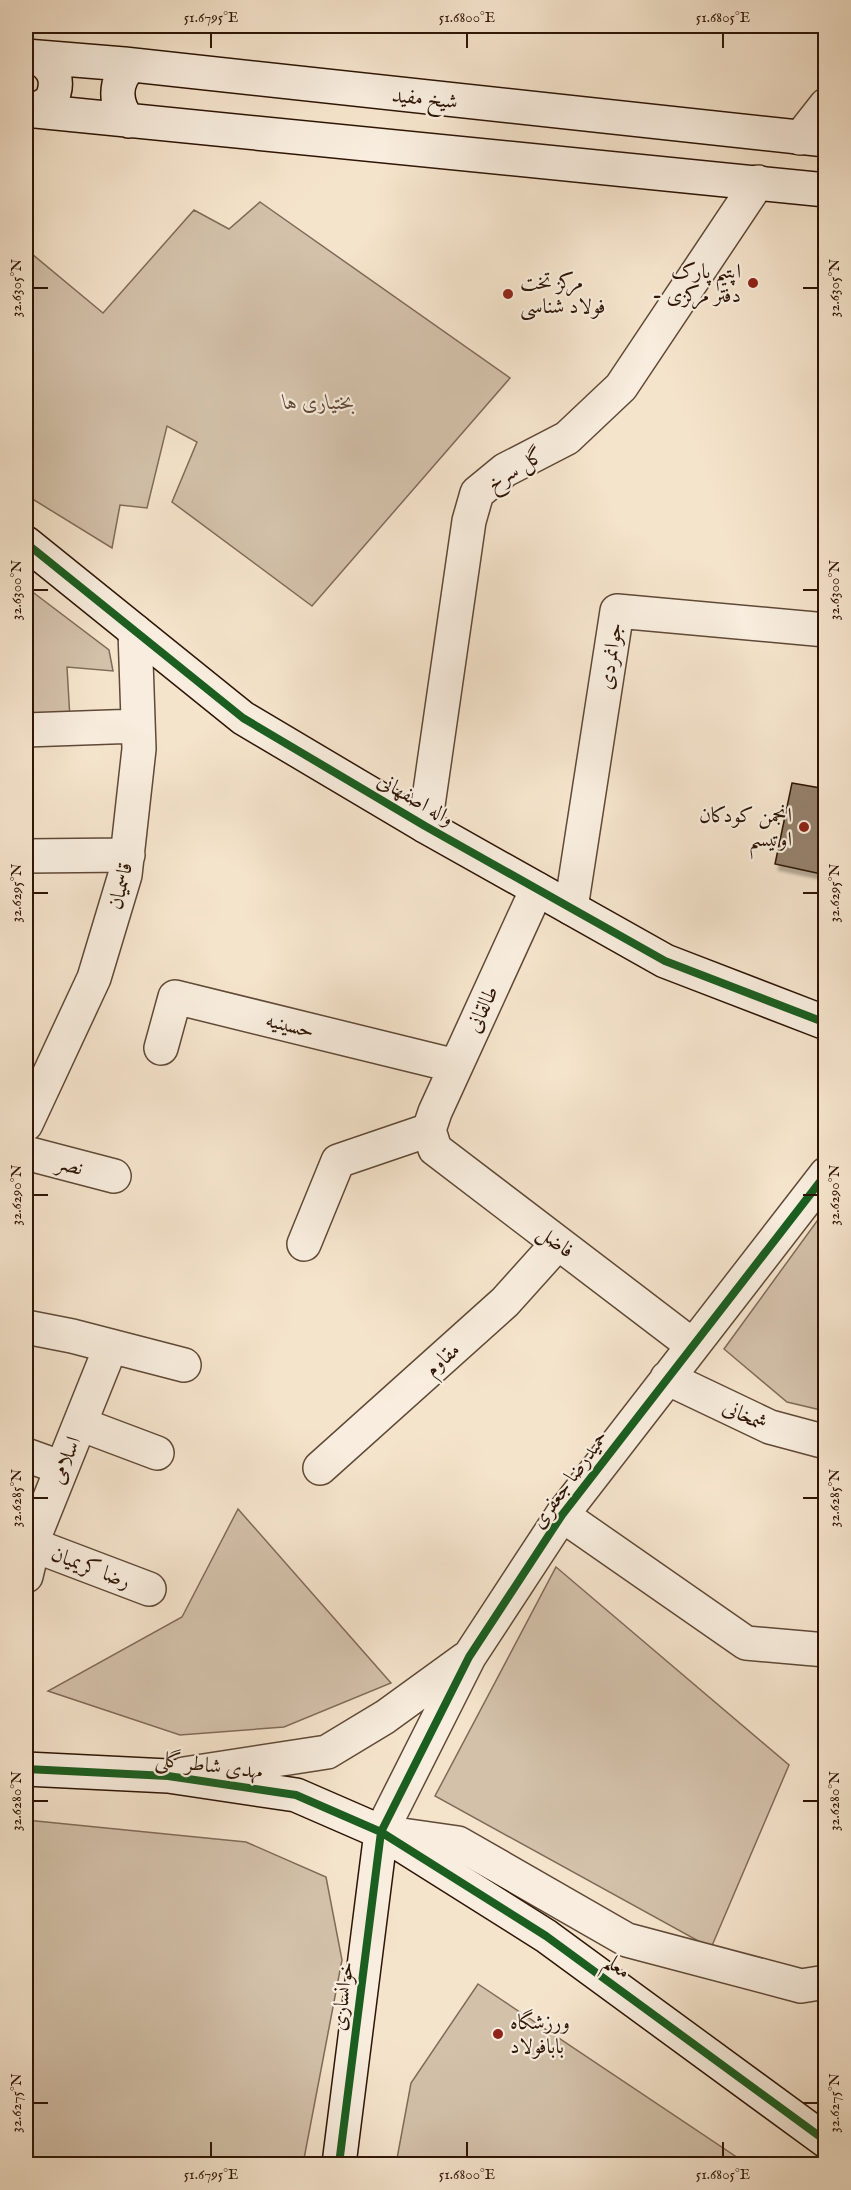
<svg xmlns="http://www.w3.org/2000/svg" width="851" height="2190" viewBox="0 0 851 2190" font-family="'IM FELL English',Amiri,serif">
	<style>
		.green { fill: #d3c1aa; stroke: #806b58; stroke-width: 1.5 }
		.building { fill: #95816c; stroke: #2e1505; stroke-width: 1.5; filter: url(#shadow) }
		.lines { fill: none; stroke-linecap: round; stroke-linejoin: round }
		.street-casing { stroke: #604937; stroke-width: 36 }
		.secondary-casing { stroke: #2e1505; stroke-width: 36 }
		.street { stroke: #f8edde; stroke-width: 33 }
		.secondary { stroke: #f8edde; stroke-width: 33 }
		.cycleway-casing { stroke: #f8edde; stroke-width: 11 }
		.cycleway { stroke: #1b5e20; stroke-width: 8 }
		.ticks { fill: none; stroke: #2e1505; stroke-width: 2 }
		.poi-dot { fill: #8f2418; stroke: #f8edde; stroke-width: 2 }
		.labels { text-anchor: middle; stroke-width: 4.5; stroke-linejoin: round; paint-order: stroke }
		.street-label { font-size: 21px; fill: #2e1505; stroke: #f8edde }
		.poi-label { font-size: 21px; fill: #2e1505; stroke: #f8edde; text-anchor: end }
		.park-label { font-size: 21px; font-style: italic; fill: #604937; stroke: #f8edde }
		.neatline { fill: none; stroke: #2e1505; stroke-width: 2 }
		.ticks-label { font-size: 15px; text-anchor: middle; fill: #2e1505 }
	</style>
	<defs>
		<filter id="shadow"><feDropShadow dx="3.5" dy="6" stdDeviation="1.5" flood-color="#0004"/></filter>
	</defs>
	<rect width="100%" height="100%" fill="#f5e4cc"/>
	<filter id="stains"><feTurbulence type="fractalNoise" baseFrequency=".00333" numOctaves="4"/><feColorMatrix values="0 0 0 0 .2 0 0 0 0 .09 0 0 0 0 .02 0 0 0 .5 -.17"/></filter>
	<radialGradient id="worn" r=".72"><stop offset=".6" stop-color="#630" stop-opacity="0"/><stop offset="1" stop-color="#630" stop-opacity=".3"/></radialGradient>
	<path class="green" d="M260,202L510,378L312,606L172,502L197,442L167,426L147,508L120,505L112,548L26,495V249L103,313L194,210L229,229Z
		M26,587L109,650L113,671L67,667L70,719L26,720Z
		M825,1210V1411L787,1402L724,1349Z
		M238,1509L391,1683L284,1727L180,1735L48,1691L182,1617Z
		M556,1567L789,1765L711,1948L435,1796Z
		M26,1820L246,1842L326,1877L342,1960L303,2164H26Z
		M478,1984L747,2164H396L411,2083Z"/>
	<path class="building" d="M792,783L826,789V875L775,864Z"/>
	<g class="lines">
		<defs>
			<path id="street" d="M800,138L826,105
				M26,730L138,726
				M425,826L469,521L477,493L505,470L567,438L621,387L758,182
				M26,856L128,855
				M571,908L617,611L826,630
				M161,1048L175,997L456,1066
				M26,1124L94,978L125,875L139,749L135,631
				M429,1130L435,1149L692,1345
				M429,1130L435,1112L537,889
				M26,1153L114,1176
				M826,1174L562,1515L469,1657L381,1832L458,1843L627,1940L801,1986L826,1982
				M304,1244L338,1161L429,1130
				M26,1327L72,1336L184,1365
				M667,1378L770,1427L826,1442
				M80,1424L157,1453
				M26,1455L62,1468
				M320,1468L505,1302L558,1243
				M562,1515L746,1643L826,1650
				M33,1545L149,1589
				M26,1576L37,1530L111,1346
				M184,1774L327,1752L385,1717L465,1659"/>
			<path id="secondary" d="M26,56L124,64L826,140
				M26,110L826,190
				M34,111L50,102C60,84 56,67 37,58
				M129,121C114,104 114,82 130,66
				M26,543L243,718L425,826L665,961L826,1023
				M26,1769L168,1776L296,1795L381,1832L546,1936L826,2141
				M339,2164L381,1832"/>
		</defs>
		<use href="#street" class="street-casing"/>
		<use href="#secondary" class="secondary-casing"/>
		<use href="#street" class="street"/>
		<use href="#secondary" class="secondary"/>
		<defs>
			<path id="cycleway" d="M26,543L243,718L425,826L665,961L826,1023
				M26,1769L168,1776L296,1795L381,1832L546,1936L826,2141
				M339,2164L381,1832L469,1657L562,1515L826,1174"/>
		</defs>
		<use href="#cycleway" class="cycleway-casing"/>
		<use href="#cycleway" class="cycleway"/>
	</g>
	<path class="ticks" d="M211,33V48M467,33V48M723,33V48M33,288H48M803,288H818M33,590H48M803,590H818M33,893H48M803,893H818M33,1195H48M803,1195H818M33,1498H48M803,1498H818M33,1801H48M803,1801H818M33,2103H48M803,2103H818M211,2142V2157M467,2142V2157M723,2142V2157"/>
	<g class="poi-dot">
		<circle cx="753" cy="283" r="6"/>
		<circle cx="508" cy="294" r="6"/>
		<circle cx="804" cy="827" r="6"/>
		<circle cx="498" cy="2034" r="6"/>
	</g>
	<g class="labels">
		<g class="street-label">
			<text transform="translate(425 98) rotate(6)" y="7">شیخ مفید</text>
			<text transform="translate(515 469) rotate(-32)" y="7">گل سرخ</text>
			<text transform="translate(610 656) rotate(-81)" y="7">جوانمردی</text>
			<text transform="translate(416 799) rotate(30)" y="7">واله اصفهانی</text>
			<text transform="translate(120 886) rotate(-76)" y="7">قاسمیان</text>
			<text transform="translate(482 1009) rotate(-65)" y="7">طالقانی</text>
			<text transform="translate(290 1025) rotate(14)" y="7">حسینیه</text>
			<text transform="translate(70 1165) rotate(14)" y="7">نصر</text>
			<text transform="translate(556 1241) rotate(37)" y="7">فاضل</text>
			<text transform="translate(442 1359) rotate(-42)" y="7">مقاوم</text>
			<text transform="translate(745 1415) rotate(25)" y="7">شمخانی</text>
			<text transform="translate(65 1460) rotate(-68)" y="7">اسلامی</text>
			<text transform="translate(569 1479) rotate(-54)" y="7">حمیدرضا جعفری</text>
			<text transform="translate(91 1567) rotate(21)" y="7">رضا کریمیان</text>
			<text transform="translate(209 1765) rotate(7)" y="7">مهدی شاطر گلی</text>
			<text transform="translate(618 1966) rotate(36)" y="7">معلم</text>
			<text transform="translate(342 1996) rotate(-83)" y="7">خوانساری</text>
		</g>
		<g class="poi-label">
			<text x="741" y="278">اپتیم پارک<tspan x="741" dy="24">- دفتر مرکزی</tspan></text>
			<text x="520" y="289" text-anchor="start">مرکز تخت<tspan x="520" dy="24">فولاد شناسی</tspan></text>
			<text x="792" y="822">انجمن کودکان<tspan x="792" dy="24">اوتیسم</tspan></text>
			<text x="510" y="2029" text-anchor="start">ورزشگاه<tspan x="510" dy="24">بابافولاد</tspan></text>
		</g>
		<g class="park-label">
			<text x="319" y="409">بختیاری ها</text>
		</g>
	</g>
	<rect width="851" height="2190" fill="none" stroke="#f5e4cc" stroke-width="66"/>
	<rect x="33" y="33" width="785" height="2124" class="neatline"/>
	<g class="ticks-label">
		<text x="211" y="22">51.6795°E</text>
		<text x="467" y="22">51.6800°E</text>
		<text x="723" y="22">51.6805°E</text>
		<text transform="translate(16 288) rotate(-90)" y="5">32.6305°N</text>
		<text transform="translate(834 288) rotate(-90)" y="5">32.6305°N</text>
		<text transform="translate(16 590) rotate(-90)" y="5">32.6300°N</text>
		<text transform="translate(834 590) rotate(-90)" y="5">32.6300°N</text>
		<text transform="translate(16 893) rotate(-90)" y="5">32.6295°N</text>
		<text transform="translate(834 893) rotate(-90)" y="5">32.6295°N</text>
		<text transform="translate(16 1195) rotate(-90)" y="5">32.6290°N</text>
		<text transform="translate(834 1195) rotate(-90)" y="5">32.6290°N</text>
		<text transform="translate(16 1498) rotate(-90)" y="5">32.6285°N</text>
		<text transform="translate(834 1498) rotate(-90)" y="5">32.6285°N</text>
		<text transform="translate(16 1801) rotate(-90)" y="5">32.6280°N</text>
		<text transform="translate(834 1801) rotate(-90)" y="5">32.6280°N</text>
		<text transform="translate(16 2103) rotate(-90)" y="5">32.6275°N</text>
		<text transform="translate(834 2103) rotate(-90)" y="5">32.6275°N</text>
		<text x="211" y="2179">51.6795°E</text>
		<text x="467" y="2179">51.6800°E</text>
		<text x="723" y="2179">51.6805°E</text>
	</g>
	<rect width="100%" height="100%" filter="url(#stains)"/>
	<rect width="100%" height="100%" fill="url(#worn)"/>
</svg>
